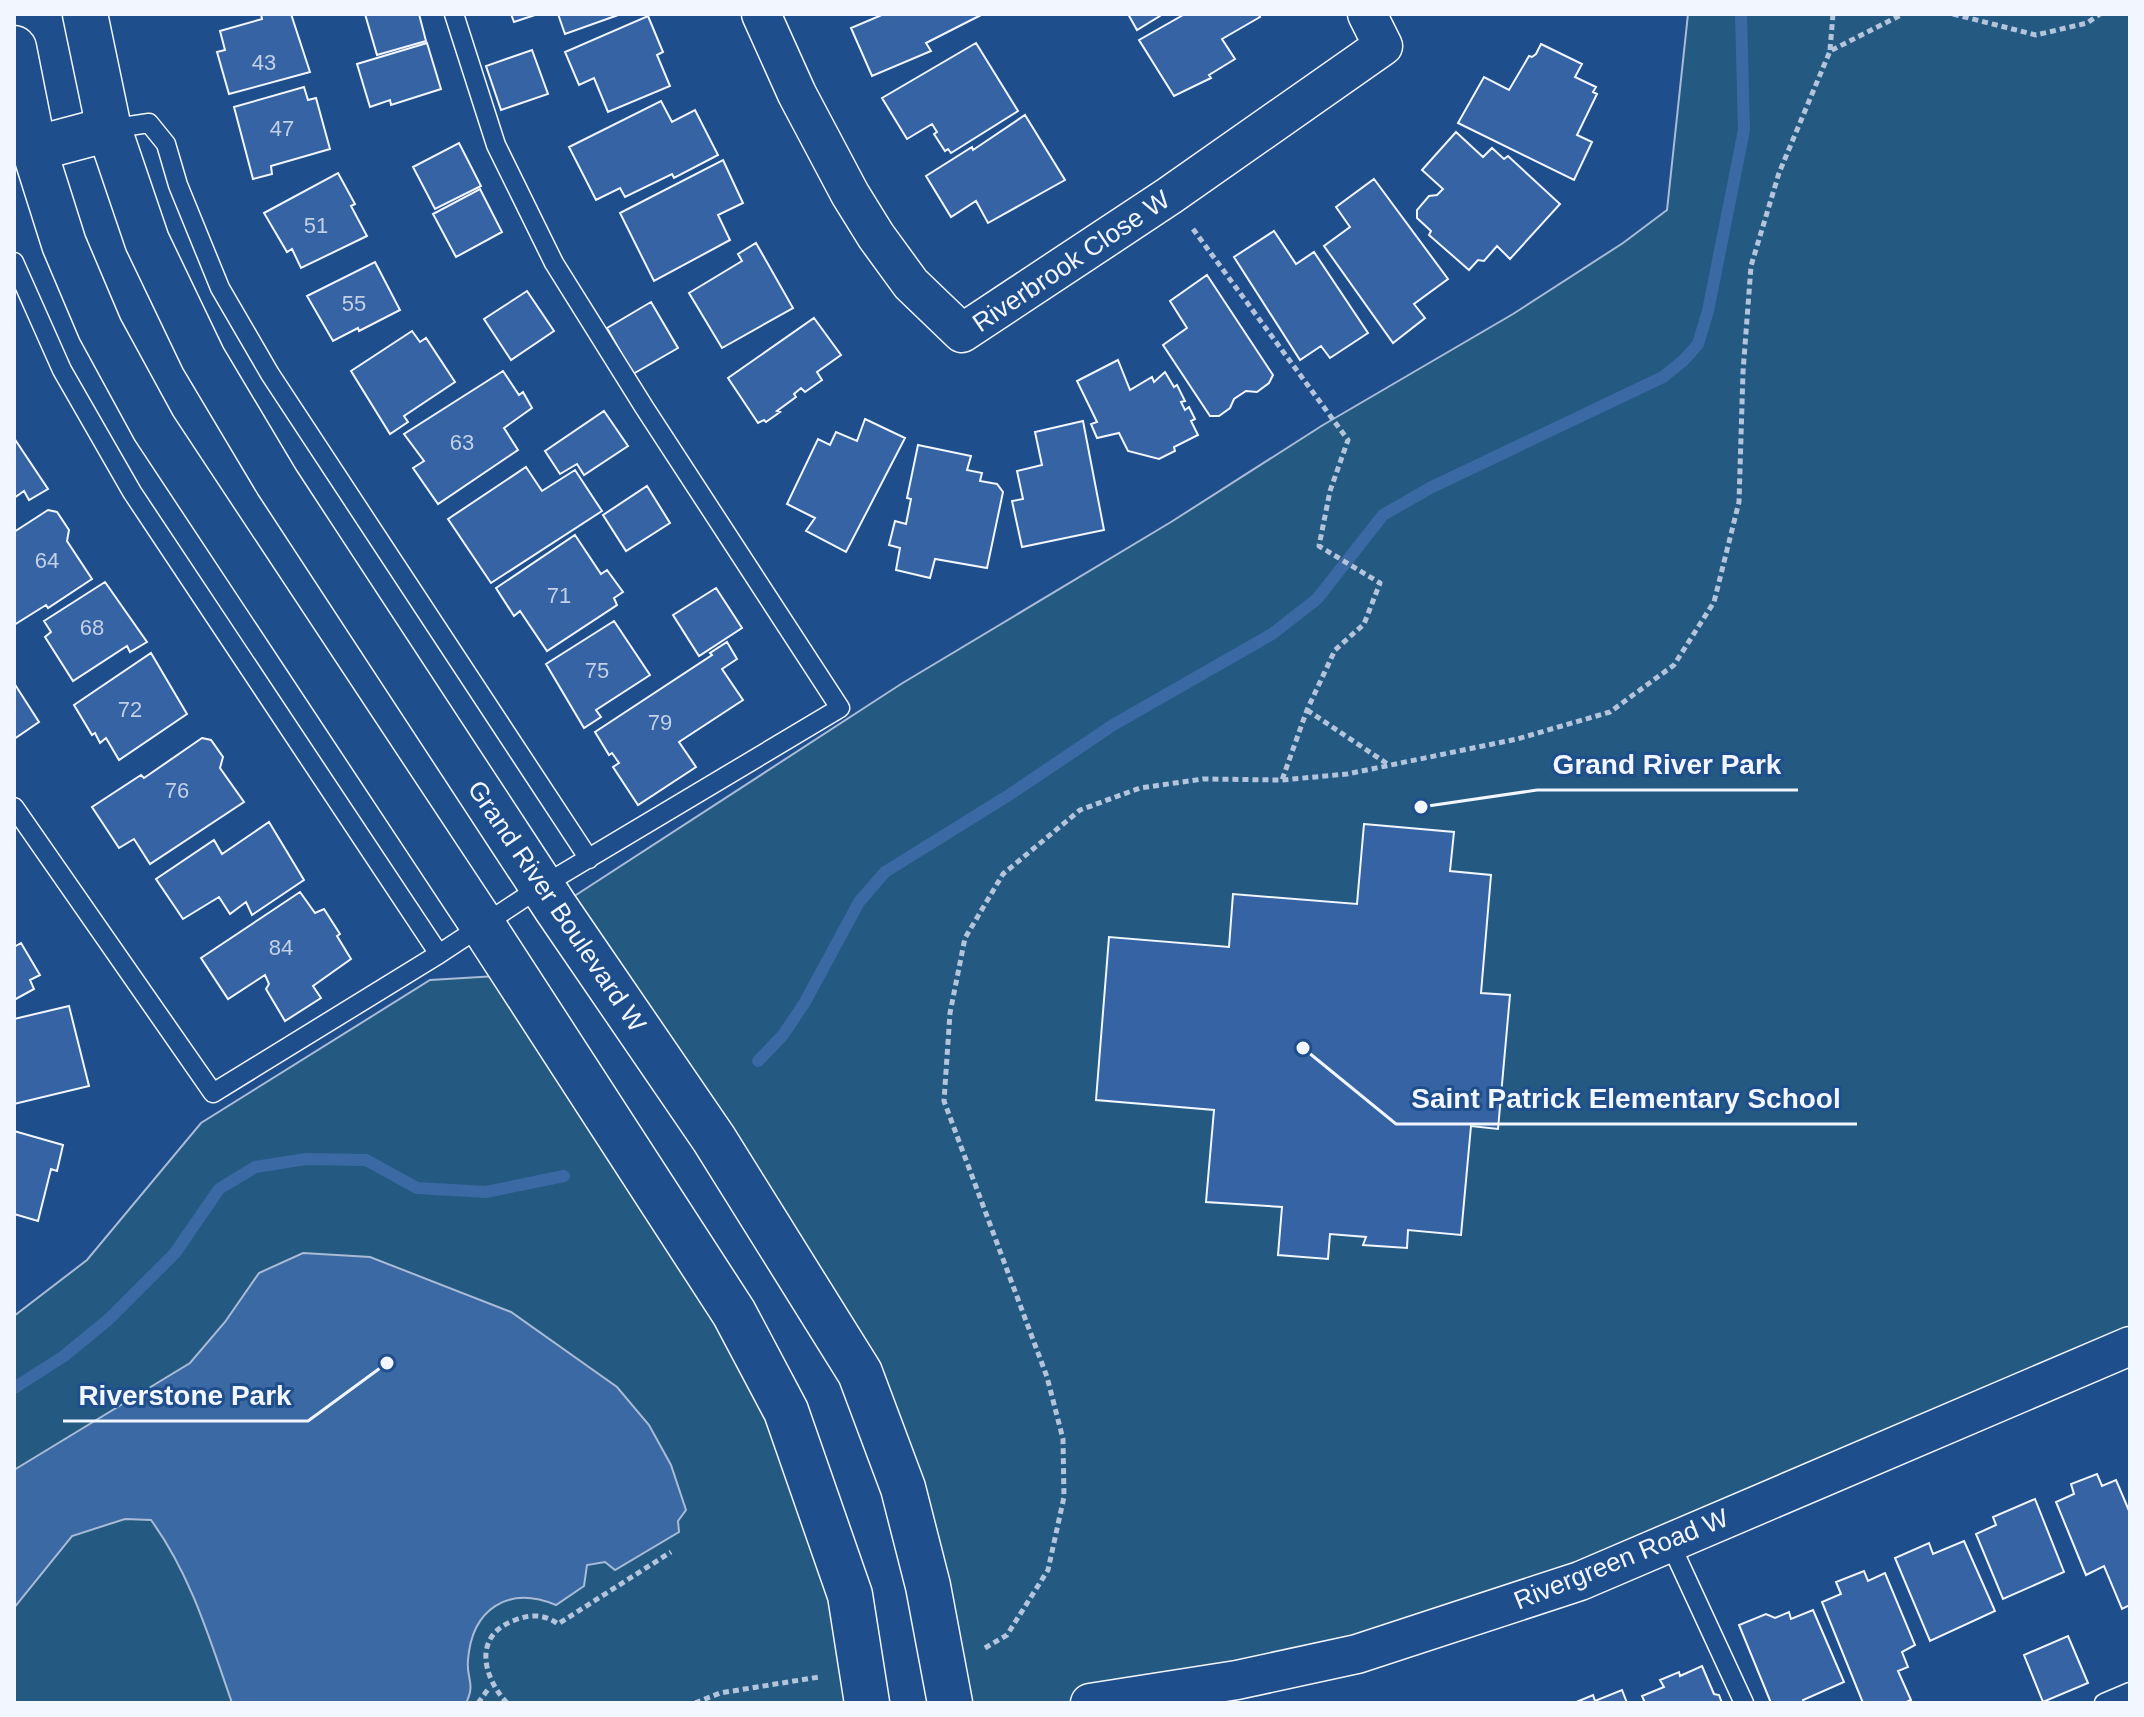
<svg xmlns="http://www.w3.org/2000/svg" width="2144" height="1717" viewBox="0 0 2144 1717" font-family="Helvetica,sans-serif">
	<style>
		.green { fill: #245a82; stroke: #a8bbd7; stroke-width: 2 }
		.water { fill: #3b69a3; stroke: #a8bbd7; stroke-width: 2 }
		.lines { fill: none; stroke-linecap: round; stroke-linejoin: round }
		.stream { stroke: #3b69a3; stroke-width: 12 }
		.building { fill: #3563a3; stroke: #f2f6ff; stroke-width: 2 }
		.lane-casing { stroke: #f2f6ff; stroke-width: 21 }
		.street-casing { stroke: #f2f6ff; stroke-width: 41 }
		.secondary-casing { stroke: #f2f6ff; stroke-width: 47 }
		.path { stroke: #b3c4dc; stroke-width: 5; stroke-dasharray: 6 4; stroke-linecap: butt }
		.lane { stroke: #1f4e8c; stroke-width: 18 }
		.street { stroke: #1f4e8c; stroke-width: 38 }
		.secondary { stroke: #1f4e8c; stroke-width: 44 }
		.labels { text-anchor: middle; stroke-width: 6; stroke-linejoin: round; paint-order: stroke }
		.number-label { font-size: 22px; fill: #c3d1e8 }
		.street-label { font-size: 26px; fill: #f2f6ff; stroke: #1f4e8c }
		.leader { fill: none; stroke: #f2f6ff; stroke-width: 3 }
		.callout-dot { fill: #f2f6ff; stroke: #1f4e8c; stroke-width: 3 }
		.callout-label { font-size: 28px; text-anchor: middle; font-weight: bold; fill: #f2f6ff; stroke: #1f4e8c; stroke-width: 6; stroke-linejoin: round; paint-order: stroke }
	</style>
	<rect width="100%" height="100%" fill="#1f4e8c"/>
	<path class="green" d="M1688,14H2130V1346L1580,1581L1091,1703H950L860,1373L556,908L901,684L1171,522L1323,425L1513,314L1623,243L1667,210Z
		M514,975L734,1313L867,1703H14V1316L87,1260L201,1123L430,980Z"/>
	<path class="water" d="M303,1253L370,1257L511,1312L617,1387L649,1425L671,1465L686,1510L678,1521L679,1532L615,1570L605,1562L587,1565L584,1586L556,1605C508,1585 472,1609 468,1660C466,1679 476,1683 466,1703H232C210,1640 191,1575 151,1520L125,1519L72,1536L14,1608V1470L190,1363L225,1322L259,1273Z"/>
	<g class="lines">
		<path class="stream" d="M758,1061L783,1035L805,1002L859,902L885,872L1009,795L1113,725L1272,634L1317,599L1383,515L1430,488L1663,377L1684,360L1698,344L1708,311L1744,130L1741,14
			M14,1388L64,1356L109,1319L175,1253L219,1189L255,1167L306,1159L366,1160L417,1188L486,1192L564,1176"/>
	</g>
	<path class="building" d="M261,14H291L310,72L229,94L217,52L225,50L220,31L262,19Z
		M365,14H419L426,41L377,55Z
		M511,14H538L514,22Z
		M558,14H621L565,34Z
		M884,14H983L926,43L931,51L872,76L851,28Z
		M1128,14H1163L1137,30Z
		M1185,14H1258L1260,17L1222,39L1235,59L1209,75L1211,78L1174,96L1139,40Z
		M648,16L663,52L657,55L670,86L608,112L594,78L579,85L565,52Z
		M427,43L441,89L391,105L390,100L370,107L357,64Z
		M976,43L1018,111L951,153L948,149L945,151L934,134L937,132L932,124L907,139L882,98Z
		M1541,44L1582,64L1575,77L1596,87L1593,92L1597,94L1577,135L1592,142L1574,180L1458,123L1484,77L1509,90L1529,56L1532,57L1536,54Z
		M532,50L548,94L501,110L486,66Z
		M304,87L308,100L316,98L330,149L271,166L272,174L253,179L234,107Z
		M661,101L672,122L695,110L718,155L674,178L672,174L625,197L620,188L596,200L569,147Z
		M1025,115L1065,180L988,223L976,201L951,217L926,176L972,147L973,150Z
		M1456,132L1483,157L1492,148L1504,159L1508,156L1560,204L1510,259L1497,246L1484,261L1478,260L1469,270L1429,235L1431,231L1417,218V210L1429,196L1437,195L1443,189L1422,170Z
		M459,143L481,186L435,209L413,167Z
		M723,160L743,203L718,215L730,240L654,281L620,213Z
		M338,173L355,204L351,206L367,236L301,268L292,249L287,252L264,213Z
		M1374,179L1448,279L1414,304L1425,318L1393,343L1324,246L1350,227L1336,207Z
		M480,189L502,232L456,257L433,214Z
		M1274,231L1296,264L1314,252L1368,333L1330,358L1321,346L1300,360L1234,257Z
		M756,243L793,308L722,348L689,293L742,261L738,254Z
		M375,262L400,310L359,331L358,328L333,341L307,296Z
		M1207,275L1273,375L1269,383L1257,392L1246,391L1234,399L1230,408L1219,416H1210L1163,345L1187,328L1170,301Z
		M527,291L554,331L511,360L484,319Z
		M651,302L678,348L633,374L607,328Z
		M814,318L841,355L817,372L822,380L805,392L801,388L794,394L796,397L777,411L780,412L766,422L764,420L758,423L728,378Z
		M412,331L420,342L426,338L455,382L404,416L408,422L390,434L351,371Z
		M1118,360L1130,390L1152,377L1154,382L1165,372L1174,387L1177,385L1185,401L1181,402L1185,410L1189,407L1195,419L1191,421L1198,435L1174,447L1175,451L1159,459L1128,451L1119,433L1097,438L1091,424L1097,422L1077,381Z
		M503,371L519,395L523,392L532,408L504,428L518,450L438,504L413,468L424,461L404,434Z
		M604,411L628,446L584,475L577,464L560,474L545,451Z
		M865,419L905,438L846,552L806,531L815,518L787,504L818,439L830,445L836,432L857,441Z
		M1083,421L1104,530L1022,547L1012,501L1023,499L1017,471L1042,465L1035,432Z
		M14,438L48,489L29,500L24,491L14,498Z
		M918,445L971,456L967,470L982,473L980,481L997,484L1003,492L987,568L935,559L930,578L896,570L900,548L889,545L895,521L906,524L911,499L907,498Z
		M526,467L542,491L575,470L602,511L491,583L448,519Z
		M647,486L670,523L626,551L603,515Z
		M48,510L57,512L69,530L67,541L92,579L48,608L46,605L14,625V532Z
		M575,535L601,574L607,570L623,592L614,598L617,605L547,651L520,611L514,616L496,588Z
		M105,582L147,642L130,652L127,646L73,681L45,637L51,632L44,621Z
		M716,588L742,628L699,656L673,615Z
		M614,621L650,675L596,710L601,717L584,728L546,664Z
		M727,642L737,659L722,669L743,700L679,742L696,767L638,805L613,767L619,763L612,753L609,755L595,732L712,655L710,653Z
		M151,653L187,714L119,760L106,738L100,743L95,733L92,735L74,705Z
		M14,683L39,722L14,739Z
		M202,738L211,740L223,757L220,768L244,802L150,864L134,839L119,848L92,807L141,775L144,778Z
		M269,822L304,880L252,915L246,902L230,914L219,897L183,919L156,879L214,840L222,854Z
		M1364,824L1454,832L1450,871L1491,875L1481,993L1510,995L1498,1129L1471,1126L1461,1235L1408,1230L1407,1248L1363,1245L1366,1237L1330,1234L1328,1259L1278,1255L1282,1207L1206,1202L1214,1110L1096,1100L1109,937L1229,947L1233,894L1357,904Z
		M300,892L315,913L324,909L340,934L337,936L351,959L313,986L321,998L285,1021L266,989L269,984L265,975L228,999L201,958Z
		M21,943L40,975L30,980L34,989L14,1000V947Z
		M69,1006L89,1086L14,1104V1019Z
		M14,1131L63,1145L57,1171L51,1169L38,1221L14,1214Z
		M2097,1474L2102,1486L2116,1480L2130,1513V1605L2122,1609L2104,1566L2086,1575L2056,1502L2074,1494L2071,1484Z
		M2035,1499L2064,1572L2003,1599L1976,1534L1996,1525L1993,1517Z
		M1964,1541L1995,1611L1930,1641L1895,1558L1929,1543L1933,1554Z
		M1864,1571L1868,1581L1885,1573L1915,1645L1902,1652L1908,1667L1898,1671L1911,1700L1904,1703H1863L1822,1602L1841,1594L1836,1582Z
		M1813,1610L1844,1682L1803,1700L1804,1703H1771L1739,1625L1766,1614L1775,1618L1789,1612L1791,1619Z
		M2068,1636L2088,1683L2043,1702L2024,1655Z
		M1702,1666L1714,1694L1719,1695L1722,1703H1645L1642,1696L1664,1687L1660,1680L1679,1672L1680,1676Z
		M1622,1690L1627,1703H1574L1593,1695L1595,1701Z"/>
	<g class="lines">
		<defs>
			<path id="lane" d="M109,129L149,123L166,144L178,185L220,288L270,374L589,859
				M14,262L62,370L132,492L439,954
				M14,807L213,1093L439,954L542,886L840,708L644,407L554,263L496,145L454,14
				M1670,1543L1744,1703
				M2104,1703L2130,1692"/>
			<path id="street" d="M761,14L797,94L850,194L876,236L911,284L962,333L1169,196L1383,46L1367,14
				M1090,1703L1237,1680L1357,1654L1580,1581L2130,1346"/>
			<path id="secondary" d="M85,14L109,129L147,241L203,358L277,482L556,908L714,1139L860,1373L903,1488L928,1586L950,1703
				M14,48L34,149L64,244L100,329L154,428L482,924L734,1313L786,1411L850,1595L867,1703
				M34,149L109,129"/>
		</defs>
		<use href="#lane" class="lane-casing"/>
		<use href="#street" class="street-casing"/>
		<use href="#secondary" class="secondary-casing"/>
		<path class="path" d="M1953,14L2036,35L2087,23L2100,14
			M1830,50L1833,14
			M1193,229L1348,440L1330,491L1319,546L1380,583L1364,624L1335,650L1307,710L1282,780
			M1307,710L1389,765
			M985,1648L1007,1635L1048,1570L1064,1497L1063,1439L1047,1377L944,1101L950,1013L965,938L1003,874L1080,810L1140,788L1203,779L1282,780L1347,774L1517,739L1610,712L1674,665L1714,602L1739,502L1743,372L1751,266L1779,173L1830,51L1903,14
			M478,1703L489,1688
			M507,1703C482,1676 473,1635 515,1620C531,1614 544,1614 558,1624L671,1552
			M695,1703L720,1693L819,1677"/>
		<use href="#lane" class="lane"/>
		<use href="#street" class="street"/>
		<use href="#secondary" class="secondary"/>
	</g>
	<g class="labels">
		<g class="number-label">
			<text x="264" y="70">43</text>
			<text x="282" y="136">47</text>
			<text x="316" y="233">51</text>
			<text x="354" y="311">55</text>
			<text x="462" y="450">63</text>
			<text x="47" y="568">64</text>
			<text x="559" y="603">71</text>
			<text x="92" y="635">68</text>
			<text x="597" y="678">75</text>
			<text x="130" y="717">72</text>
			<text x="660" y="730">79</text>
			<text x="177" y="798">76</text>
			<text x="281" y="955">84</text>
		</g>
		<g class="street-label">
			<text transform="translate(1071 261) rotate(-34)" y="9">Riverbrook Close W</text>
			<text transform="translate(557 906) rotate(56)" y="9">Grand River Boulevard W</text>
			<text transform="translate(1621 1559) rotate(-22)" y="9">Rivergreen Road W</text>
		</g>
	</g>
	<path class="leader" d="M1421 807L1537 790H1798M1303 1048L1396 1124H1857M387 1363L308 1421H63"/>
	<g class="callout-dot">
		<circle cx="1421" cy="807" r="8"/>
		<circle cx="1303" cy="1048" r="8"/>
		<circle cx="387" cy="1363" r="8"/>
	</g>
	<g class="callout-label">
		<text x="1667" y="774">Grand River Park</text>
		<text x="1626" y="1108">Saint Patrick Elementary School</text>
		<text x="185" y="1405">Riverstone Park</text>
	</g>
	<rect width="2144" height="1717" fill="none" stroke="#f2f6ff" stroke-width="32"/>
</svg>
